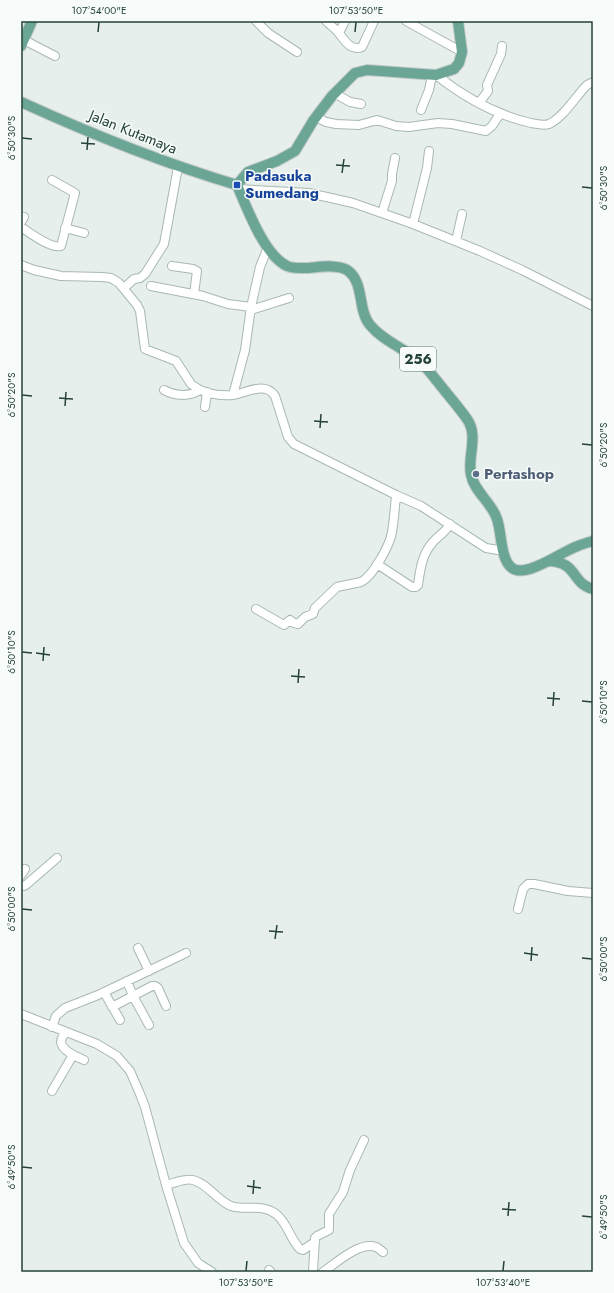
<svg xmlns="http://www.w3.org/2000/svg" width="614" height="1293" viewBox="0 0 614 1293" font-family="Jost,sans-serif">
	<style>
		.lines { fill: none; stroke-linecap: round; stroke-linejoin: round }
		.minor-casing { stroke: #a8b8b2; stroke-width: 10 }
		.major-casing { stroke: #c2cac8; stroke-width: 12 }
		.minor { stroke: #fff; stroke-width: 8 }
		.major { stroke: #6aa596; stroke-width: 10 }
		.ticks { fill: none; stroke: #24423a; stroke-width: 1.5 }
		.transit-dot { fill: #1a4fb4; stroke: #f7fbf9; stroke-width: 1.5 }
		.service-dot { fill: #5c6f8a; stroke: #f7fbf9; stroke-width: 1.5 }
		.labels { text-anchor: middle; stroke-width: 3; stroke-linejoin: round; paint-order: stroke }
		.shield { fill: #f7fbf9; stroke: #637a73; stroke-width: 1 }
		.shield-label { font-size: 14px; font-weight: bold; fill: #24423a }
		.street-label { font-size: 15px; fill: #24423a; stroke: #f7fbf9 }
		.transit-label { font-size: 15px; font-weight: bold; fill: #164399; stroke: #f7fbf9; text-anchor: start }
		.service-label { font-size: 15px; font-weight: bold; fill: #4e5e75; stroke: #f7fbf9; text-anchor: start }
		.neatline { fill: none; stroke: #24423a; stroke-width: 1.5 }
		.ticks-label { font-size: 10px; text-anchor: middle; fill: #24423a }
	</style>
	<rect width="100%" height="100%" fill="#e6efeb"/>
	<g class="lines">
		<defs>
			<path id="minor" d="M256,21L268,33L297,52
				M326,21C329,24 333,27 336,30C344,38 349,52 362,47L363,45L374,21
				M406,21L462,52
				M339,33L345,21
				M24,40L55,56
				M436,75C464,97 496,115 531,123C537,124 543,126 549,124C563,118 576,96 587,85L593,82
				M334,93L350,102L361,104
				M479,103L488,91L487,85L501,54L502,46
				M421,110L429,90L432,75
				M316,117L326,122L336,124L359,125L377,120L396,126L409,127L438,123L452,124L486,131L492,126L500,114
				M238,189L309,193L353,203L413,224L480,251L522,270L593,306
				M382,213L392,181V174L395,158
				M21,222L24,217
				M413,224L427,168L429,151
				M21,227C30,233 51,249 61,246L75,193L52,180
				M65,228L84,233
				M456,241L462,214
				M21,265L34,270L61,276L102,277L111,278L119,283L137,305L140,311L145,349L176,361L191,384C202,393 217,396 232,395C245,394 265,380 275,396L288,437L294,444L396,495L421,506L486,548L504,551
				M172,266L193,269L197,271L194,294
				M151,286L203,296L228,304L251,307L260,267L268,247
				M124,288L134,279L140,278L145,274L164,244L178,167
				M251,310L289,298
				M164,390C175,396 189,397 200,390
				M233,395L245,350L251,307
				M205,407L207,392
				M377,564L412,587H416L418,585C420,570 422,554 433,542C439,535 446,532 450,524
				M256,609L284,625L290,620L294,623L298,624L305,617L313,614L315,608L337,587L361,582C373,576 390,545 392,532C394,520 395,507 396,495
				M21,875L25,869
				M21,885L24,886L27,884L57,858
				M518,909L523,889L528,884H534L568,891L593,893
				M138,948L149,971
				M127,981L133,996L149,1025
				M104,992L120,1020
				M112,1007L152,986H155L158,988L166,1006
				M21,1014L97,1044L117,1056L130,1071L140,1094L145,1107L166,1185L184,1243L198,1263L212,1272
				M52,1027L56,1016L65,1008L98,995L186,953
				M65,1032C64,1035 61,1038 61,1042C62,1051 77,1057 84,1060
				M52,1091L73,1055
				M166,1185C175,1183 185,1178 193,1180C208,1184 217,1200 231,1206C246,1211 261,1203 276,1214C287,1222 290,1239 300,1249L303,1250L315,1242
				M269,1270L271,1272
				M313,1272L315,1238L317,1236L329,1230V1214L343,1192L350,1170L364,1140
				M323,1272C336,1263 360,1241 376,1247C379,1248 381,1251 383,1252"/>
			<path id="major" d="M21,46L32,21
				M21,102C91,134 163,163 237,185
				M237,185C247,208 264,255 287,266C294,269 301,268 308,268C320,267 337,264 347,270C365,282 357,310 370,325C383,341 404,348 419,361C426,366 431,374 437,381C447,394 458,406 467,419C479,436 467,457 471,475C474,491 492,503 497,519C502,533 500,559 512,568C525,578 559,554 573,548C579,545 586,543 593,541
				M237,185L248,172L277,161L295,151L313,121L332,96L355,73L367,70L436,75L454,69L459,63L462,52L458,21
				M548,561C579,562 570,583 593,589"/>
		</defs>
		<use href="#minor" class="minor-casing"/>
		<use href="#major" class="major-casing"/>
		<use href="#minor" class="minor"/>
		<use href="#major" class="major"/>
	</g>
	<path class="ticks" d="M98,32L99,22M355,32L356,22M22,138L32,139M81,143L95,144M87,150L88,137M336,165L350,166M342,173L344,159M582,187L592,188M22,395L32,396M59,398L73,399M65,406L66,392M314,421L328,422M320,428L321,414M582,444L592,445M22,652L32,653M36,653L50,655M43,661L44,647M291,676L305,677M298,683L299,669M547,698L560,699M582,701L592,702M553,706L554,692M22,909L32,910M269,931L283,932M275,939L277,925M524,953L538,955M582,958L592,959M531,961L532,947M22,1167L32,1168M247,1186L261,1188M253,1194L254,1180M502,1209L516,1210M508,1216L509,1202M582,1216L592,1217M246,1271L247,1261M503,1271L504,1261"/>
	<rect class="transit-dot" x="233" y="181" width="8" height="8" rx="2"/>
	<circle class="service-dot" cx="476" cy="474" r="4"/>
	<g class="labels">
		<rect class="shield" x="400" y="347" width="36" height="24" rx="3"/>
		<g class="shield-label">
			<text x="418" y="364">256</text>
		</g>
		<g class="street-label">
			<text transform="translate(133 132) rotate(22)" y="5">Jalan Kutamaya</text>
		</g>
		<g class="transit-label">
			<text x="245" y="181">Padasuka<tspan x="245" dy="17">Sumedang</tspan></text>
		</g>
		<g class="service-label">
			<text x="484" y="479">Pertashop</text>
		</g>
	</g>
	<rect width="614" height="1293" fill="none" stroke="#f7fbf9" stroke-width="44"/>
	<rect x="22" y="22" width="570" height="1249" class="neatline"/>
	<g class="ticks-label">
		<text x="99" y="14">107°54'00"E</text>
		<text x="356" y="14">107°53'50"E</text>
		<text transform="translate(11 138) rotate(-90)" y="4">6°50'30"S</text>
		<text transform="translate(603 188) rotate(-90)" y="4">6°50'30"S</text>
		<text transform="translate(11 395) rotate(-90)" y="4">6°50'20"S</text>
		<text transform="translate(603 445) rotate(-90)" y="4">6°50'20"S</text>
		<text transform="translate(11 652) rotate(-90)" y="4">6°50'10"S</text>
		<text transform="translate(603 702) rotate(-90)" y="4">6°50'10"S</text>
		<text transform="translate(11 909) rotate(-90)" y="4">6°50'00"S</text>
		<text transform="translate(603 959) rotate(-90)" y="4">6°50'00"S</text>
		<text transform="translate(11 1167) rotate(-90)" y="4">6°49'50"S</text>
		<text transform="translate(603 1217) rotate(-90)" y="4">6°49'50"S</text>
		<text x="246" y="1286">107°53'50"E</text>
		<text x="503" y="1286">107°53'40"E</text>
	</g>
</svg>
